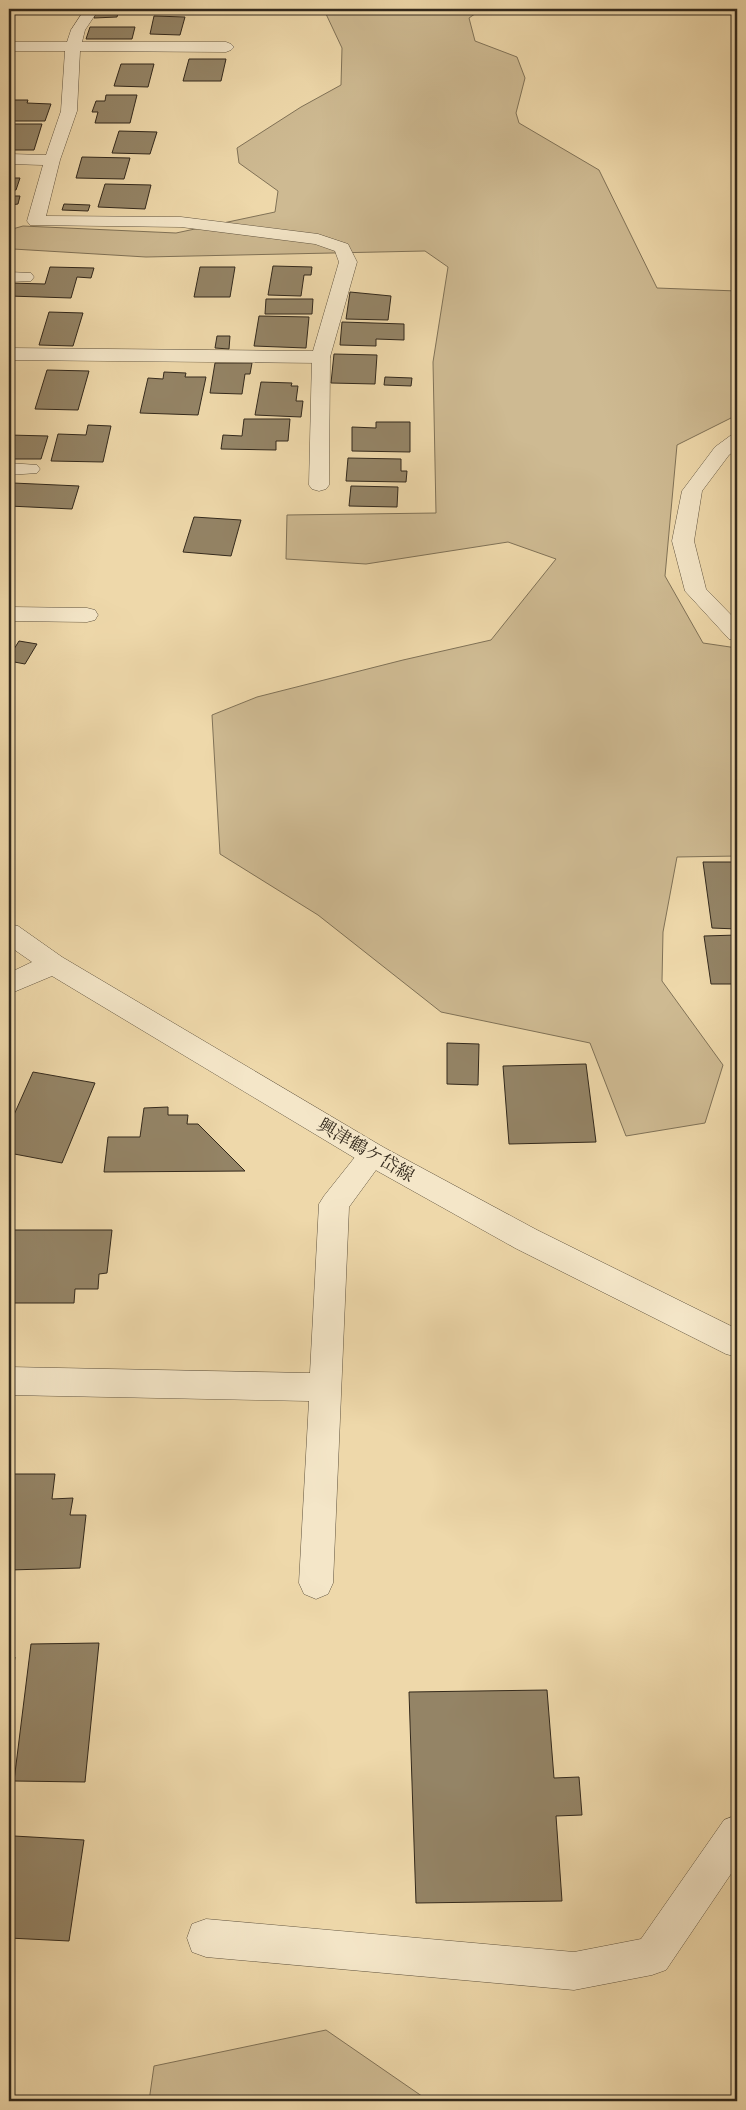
<svg xmlns="http://www.w3.org/2000/svg" width="746" height="2110" viewBox="0 0 746 2110" font-family="'IM FELL Great Primer','Noto Serif JP',serif">
	<style>
		.green { fill: #ceba92; stroke: #807257 }
		.building { fill: #948466; stroke: #33291c }
		.lines { fill: none; stroke-linecap: round; stroke-linejoin: round }
		.service-casing { stroke: #625540; stroke-width: 1 }
		.minor-casing { stroke: #625540; stroke-width: 1 }
		.service { fill: #f4e6c8; fill-rule: evenodd }
		.minor { fill: #f4e6c8; fill-rule: evenodd }
		.labels { text-anchor: middle; stroke-width: 5; stroke-linejoin: round; paint-order: stroke }
		.street-label { font-size: 18px; fill: #33291c; stroke: #f4e6c8 }
	</style>
	<rect width="100%" height="100%" fill="#eed8aa"/>
	<filter id="stains"><feTurbulence type="fractalNoise" baseFrequency=".004" numOctaves="4"/><feColorMatrix values="0 0 0 0 .2 0 0 0 0 .09 0 0 0 0 .02 0 0 0 .5 -.17"/></filter>
	<radialGradient id="worn" r=".72"><stop offset=".6" stop-color="#630" stop-opacity="0"/><stop offset="1" stop-color="#630" stop-opacity=".3"/></radialGradient>
	<path class="green" d="M326,9H482L469,18L475,41L517,57L525,78L516,113L519,123L599,170L657,288L737,291V415L677,445L665,576L703,643L737,648V856L677,857L663,932L662,981L723,1065L705,1123L626,1136L590,1043L441,1012L318,915L220,854L212,715L257,697L403,660L491,640L556,559L508,542L366,564L286,559L287,515L436,513L433,362L448,267L425,251L146,257L13,249L9,245V230L23,226L176,233L275,212L278,191L239,163L237,148L301,107L341,85L342,48L326,14Z
		M326,2030L429,2101H149L154,2066Z"/>
	<path class="building" d="M97,9L119,10L117,17L94,18Z
		M154,16L185,17L180,35L150,34Z
		M90,27H135L132,39H86Z
		M189,59H226L221,81H183Z
		M121,64H154L148,87L114,86Z
		M106,95H137L130,123H95L98,112H92L96,101H105Z
		M9,100H28L27,103L51,104L45,121H9Z
		M9,124H42L34,150H9Z
		M119,131L157,132L150,154L112,153Z
		M82,157L130,158L124,179L76,178Z
		M9,178H20L16,190H9Z
		M105,184L151,185L145,209L98,207Z
		M9,196H20L18,204L11,205L9,216Z
		M64,204L90,205L88,211L62,210Z
		M273,266L312,267L311,275H304L301,296L268,295Z
		M50,267L94,268L91,278L77,277L71,298L9,296V283L45,284Z
		M200,267H235L230,297H194Z
		M350,292L391,296L388,320L346,319Z
		M266,299H313L312,314H265Z
		M49,312L83,313L73,346L39,345Z
		M259,316L309,317L306,348L254,346Z
		M342,322L404,324V340L376,339V346L340,345Z
		M217,336H230L229,349L215,348Z
		M334,354L377,355L375,384L331,383Z
		M215,363H252L250,374H245L242,394L210,393Z
		M47,370L89,371L78,410L35,409Z
		M164,372L186,373L185,377H206L198,415L140,413L148,378L163,379Z
		M385,377L412,378L411,386L384,385Z
		M261,382L292,383L291,386H298L296,401H303L301,417L255,415Z
		M244,419H290L288,441H276V450L221,449L223,435L242,436Z
		M376,422H410V452L352,451V427L376,428Z
		M88,425L111,426L103,462L51,461L58,434L86,435Z
		M9,435L48,436L41,459H9Z
		M348,458L401,459V471H407L406,482L346,481Z
		M13,483L79,486L72,509L9,506V495Z
		M351,486L398,487L397,507L349,506Z
		M194,517L241,520L231,556L183,552Z
		M19,641L37,644L25,664L9,661V657Z
		M703,862H737V929L712,928Z
		M737,935V984H711L704,936Z
		M447,1043L479,1044L478,1085L447,1084Z
		M586,1064L596,1142L509,1144L503,1066Z
		M33,1072L95,1083L62,1163L9,1153V1126Z
		M168,1107V1115H188L187,1124H198L245,1171L104,1172L108,1137H140L144,1108Z
		M9,1230H112L107,1273L99,1274L98,1289H75L74,1303H9Z
		M9,1474H55L52,1499L73,1498L70,1515H86L80,1568L9,1570Z
		M99,1643L85,1782L14,1781L31,1644Z
		M9,1656L15,1657L9,1697Z
		M547,1690L554,1778L579,1777L582,1815L556,1816L562,1901L416,1903L409,1692Z
		M14,1836L84,1840L69,1941L9,1938V1869Z"/>
	<g class="lines">
		<defs>
			<path id="service" d="M321,351L328,353L330,357L329,485L326,489L319,491L312,489L309,485L312,357L314,353Z
				M373,1143L383,1147L387,1155L349,1207L333,1583L328,1594L316,1599L304,1594L299,1583L309,1401L9,1395V1367L310,1373L319,1204L324,1196L363,1147Z
				M737,1815V1865L666,1970L652,1975L574,1990L206,1957L192,1952L187,1938L192,1924L206,1919L574,1952L641,1939L724,1820Z"/>
			<path id="minor" d="M85,9H99L85,30L82,42H226L231,44L234,47L231,50L226,52L80,51L77,111L60,160L46,216L181,217L318,234L348,244L357,262L330,357L328,361L321,363L9,360V348L313,351L339,262L335,251L315,244L181,227L30,225L27,221L43,165L9,164V154L46,155L61,111L65,51H9V42H67L71,30Z
				M9,272L31,273L34,277L31,281L9,282Z
				M737,434V449L729,455L702,491L694,541L706,589L737,621V641L729,639L685,591L672,541L682,491L715,447L730,436Z
				M9,463L37,465L40,469L37,473L9,475Z
				M9,607L87,608L95,610L98,615L95,620L87,622L9,621Z
				M9,924L18,926L62,957L383,1147L537,1230L737,1329V1357L726,1354L515,1248L363,1163L52,976L9,994V973L32,962L9,946Z"/>
		</defs>
		<use href="#service" class="service-casing"/>
		<use href="#minor" class="minor-casing"/>
		<use href="#service" class="service"/>
		<use href="#minor" class="minor"/>
	</g>
	<g class="labels">
		<g class="street-label">
			<text transform="translate(366 1150) rotate(30)" y="6">興津鶴ケ岱線</text>
		</g>
	</g>
	<rect width="746" height="2110" fill="none" stroke="#eed8aa" stroke-width="30"/>
	<rect x="10" y="10" width="726" height="2090" fill="none" stroke="#33291c" stroke-width="2.5"/>
	<rect x="15" y="15" width="716" height="2080" fill="none" stroke="#33291c"/>
	<rect width="100%" height="100%" filter="url(#stains)"/>
	<rect width="100%" height="100%" fill="url(#worn)"/>
</svg>
